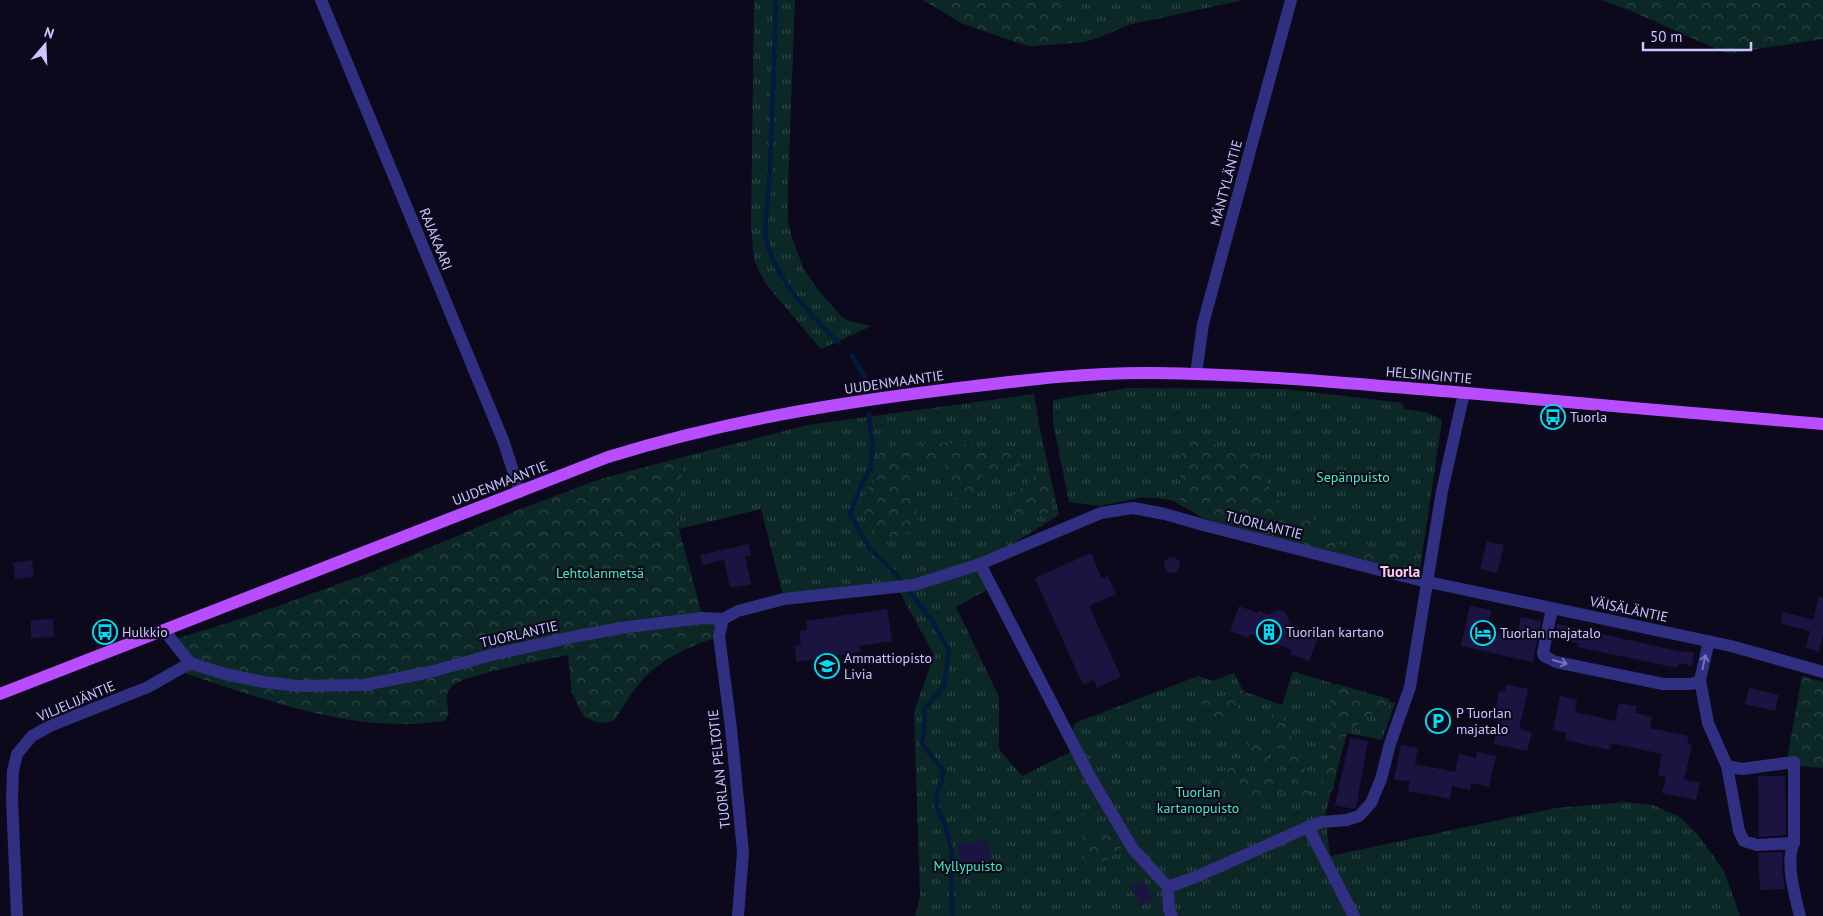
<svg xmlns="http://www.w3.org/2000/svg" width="1823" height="916" viewBox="0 0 1823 916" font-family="'PT Sans',sans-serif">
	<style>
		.grass { fill: url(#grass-tufts) }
		.forest { fill: url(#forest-crowns) }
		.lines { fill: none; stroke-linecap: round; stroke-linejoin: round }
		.stream { stroke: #041a3c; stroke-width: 4.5 }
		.building { fill: #1c1440 }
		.minor { stroke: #302f81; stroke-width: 12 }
		.major { stroke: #b84dff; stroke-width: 12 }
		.oneway { stroke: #7673ba }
		.labels { text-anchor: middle; stroke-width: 4.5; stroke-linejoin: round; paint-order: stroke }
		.street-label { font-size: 14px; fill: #cbc6ff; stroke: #0c091d }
		.poi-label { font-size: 14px; fill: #cbc6ff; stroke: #0c091d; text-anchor: start }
		.park-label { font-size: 14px; fill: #46eabd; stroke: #0c091d }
		.neighbourhood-label { font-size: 15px; font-weight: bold; fill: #ffc8ec; stroke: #0c091d }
	</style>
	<defs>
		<pattern id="grass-tufts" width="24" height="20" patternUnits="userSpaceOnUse" patternTransform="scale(1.25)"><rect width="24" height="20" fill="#0c2826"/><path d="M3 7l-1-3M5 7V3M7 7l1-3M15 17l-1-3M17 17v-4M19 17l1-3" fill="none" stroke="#2e4647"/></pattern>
		<pattern id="forest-crowns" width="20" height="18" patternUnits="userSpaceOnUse" patternTransform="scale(1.25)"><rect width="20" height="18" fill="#0c2826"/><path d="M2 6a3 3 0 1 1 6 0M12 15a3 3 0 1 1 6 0" fill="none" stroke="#2e4647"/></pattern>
	</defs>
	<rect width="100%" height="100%" fill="#0c091d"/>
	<path class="grass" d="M754,0H795L788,186V220L791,234L803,268L819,291L843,318L850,321L872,326L821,349L769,288L761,275L754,260L751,226Z
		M1070,0H1243L1128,25L1100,37L1083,42L1063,44L1065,17Z
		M1128,388L1286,389L1402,403L1404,409L1429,413L1442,420L1419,576L1205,519L1172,500L1143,497L1100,506L1069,502L1053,422V400Z
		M1034,394L1039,425L1059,515L980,564L992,587L956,607L999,697V749L1022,776L1076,749L1070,737L1075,723L1198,676L1213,681L1234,673L1243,691L1282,705L1293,671L1395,703L1382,740L1347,733L1325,815L1330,856L1556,808L1625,802L1653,805L1680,817L1698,835L1724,871L1740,916H915L920,897L914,712L934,655L897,587L784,599L761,509L679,529L683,457L808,425Z"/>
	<path class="forest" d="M923,0H1070L1065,17L1063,44L1029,46L1015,42L961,23Z
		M1601,0H1823V39L1732,53L1723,52L1629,10Z
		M882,430L891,449L937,442L1015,449L1020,466L980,477L977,497L953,499L944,460L907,464L920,529L891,537L876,535L857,506L878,473Z
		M1201,436L1226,451L1260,449C1261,466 1264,483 1276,497C1284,507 1288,509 1293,523L1304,521L1312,514L1315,524L1312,536L1366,552L1420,546L1415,575L1211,519L1175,496L1181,480L1177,466L1185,442Z
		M683,457L679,529L703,618L723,619L719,636C692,646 666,656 645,677C633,689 624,706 614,721L600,723L584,717L572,693L568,655C548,659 461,675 451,687C444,695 447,703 449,713L444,721C352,735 261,698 175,670L189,663L172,640L247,617L372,572L518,510L600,479Z
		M1041,471L1055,500L1050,512L1018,523L1009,499Z
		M1802,676L1823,682V768L1786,765Z
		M1337,684L1389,699V709L1382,715L1371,714L1347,733L1339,761L1333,790L1326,794L1322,786L1332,731L1329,687Z
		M1244,690L1232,721H1214L1182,697L1223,696Z
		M1279,710L1305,770L1312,797L1304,804L1264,718Z
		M1260,735L1284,794L1268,790L1260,799L1220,787L1230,763L1252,775H1263L1258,762L1249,750L1250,740Z
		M1082,812L1092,833L1111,821L1123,840L1119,852L1089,870L1083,856L1087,843L1077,829Z"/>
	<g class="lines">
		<path class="stream" d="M776,0C774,62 772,124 769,186C769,200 763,228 766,239C776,281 810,314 839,343
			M852,356L865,377L866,386
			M869,414L872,443L871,467L859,490L850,514L870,549L894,572L933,622L949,650L944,686L924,710V729L922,744L943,770L942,780L937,792V807L946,828L952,854L951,888L953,916"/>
	</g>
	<path class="building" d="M1487,541L1504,545L1497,573L1480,569Z
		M749,544L751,555L745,556L751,584L730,588L724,560L702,565L700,555Z
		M1091,553L1102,579L1108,576L1116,594L1089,606L1121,677L1097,688L1094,680L1083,685L1035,578Z
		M1164 565a8 8 0 1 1 16 0a8 8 0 1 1-16 0Z
		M32,560L34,577L15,579L13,563Z
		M1819,596L1823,597V634L1819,652L1806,648L1810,631L1781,624L1783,612L1813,620Z
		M1239,606L1258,613L1259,611L1269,615L1278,610L1286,613L1290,623L1300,627L1299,630L1318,637L1309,661L1290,654L1292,650L1250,634L1248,638L1230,631Z
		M1470,606L1491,610L1487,630L1516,637L1521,617L1541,621L1533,662L1461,646Z
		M887,609L892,641L859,646L860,652L797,662L794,646L801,644L799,631L807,630L806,621Z
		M53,619L54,637L31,638V620Z
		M1557,624L1682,652V651L1694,653L1692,666L1679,663L1678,668L1577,647L1578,643L1554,638Z
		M1506,684L1528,689L1519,729L1532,732L1527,751L1494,744L1499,721L1493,720L1499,691L1505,692Z
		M1749,688L1779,695L1775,711L1745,704Z
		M1560,696L1577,700L1575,712L1615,721L1619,703L1637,706L1635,713L1652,717L1650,728L1689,736L1687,744L1692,745L1684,780L1700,783L1696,800L1662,793L1666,777L1658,775L1662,754L1611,743L1610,750L1565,740L1566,733L1553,730Z
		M1350,738L1368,741L1356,808L1354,809L1335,805Z
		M1401,745L1418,748L1415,764L1455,772L1459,754L1476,758L1477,752L1496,756L1489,787L1471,783L1470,790L1452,786L1450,799L1408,791L1410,782L1394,779Z
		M1758,776H1785L1786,835L1759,837Z
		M988,840L991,860L983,861L984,869L961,872L957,844Z
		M1783,852L1782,869L1785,889L1760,890L1758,853Z
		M1143,880L1154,898L1141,906L1130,887Z"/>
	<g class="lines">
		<path class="minor" d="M321,0L503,440L520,492
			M1196,374L1203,324L1291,0
			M980,564L1089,775L1133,849L1168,887L1198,876L1308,827L1322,822L1347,820L1359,816L1371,803L1381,779L1390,744L1410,687L1442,491L1464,393
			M1552,608L1543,653L1544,656L1556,662L1663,684H1692L1700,680L1709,641
			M723,619L719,636L731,728L743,852L738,916
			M164,630L190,663L225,674L264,682L298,686L364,685L430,672L491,655L577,636L627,627L703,618L723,619L738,611L784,599L914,585L980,564L1101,513L1133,508L1165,514L1203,525L1419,580L1731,646L1823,672
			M1700,680L1708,723L1727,766L1742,769L1794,762V843C1785,860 1795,897 1800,916
			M1727,766L1739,831L1744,841L1757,845L1794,843
			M1308,827L1354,916
			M1168,887L1169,909L1172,916
			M17,916L12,799L13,771L17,754L32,736L50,726L148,687L190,663"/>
		<path class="major" d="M0,694L608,457C720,422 835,403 951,389C1018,381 1086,372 1154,373C1255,374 1355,384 1455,392C1578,403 1700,414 1823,424"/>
	</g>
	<defs><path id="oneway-shaft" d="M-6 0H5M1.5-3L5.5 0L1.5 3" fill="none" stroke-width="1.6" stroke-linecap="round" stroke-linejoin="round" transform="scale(1.25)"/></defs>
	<g class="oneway">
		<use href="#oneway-shaft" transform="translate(1560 662) rotate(16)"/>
		<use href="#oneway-shaft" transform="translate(1704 662) rotate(-78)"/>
	</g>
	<defs>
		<symbol id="bus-ring" viewBox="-11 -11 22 22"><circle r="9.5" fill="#0c091d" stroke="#00dff1" stroke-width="1.5"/><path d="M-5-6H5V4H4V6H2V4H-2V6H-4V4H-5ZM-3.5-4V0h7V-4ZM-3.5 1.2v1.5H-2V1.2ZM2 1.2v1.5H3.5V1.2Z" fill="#00dff1"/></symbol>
		<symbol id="building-ring" viewBox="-11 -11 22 22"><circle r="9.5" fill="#0c091d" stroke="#00dff1" stroke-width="1.5"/><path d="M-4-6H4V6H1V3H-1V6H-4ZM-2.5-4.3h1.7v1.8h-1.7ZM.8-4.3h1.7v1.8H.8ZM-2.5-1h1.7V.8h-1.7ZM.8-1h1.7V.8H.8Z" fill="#00dff1"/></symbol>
		<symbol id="hotel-ring" viewBox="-11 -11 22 22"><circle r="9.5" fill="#0c091d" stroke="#00dff1" stroke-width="1.5"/><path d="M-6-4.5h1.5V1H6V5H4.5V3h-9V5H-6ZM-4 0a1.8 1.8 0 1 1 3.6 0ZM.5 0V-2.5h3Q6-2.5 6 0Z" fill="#00dff1"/></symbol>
		<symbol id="school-ring" viewBox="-11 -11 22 22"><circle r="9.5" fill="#0c091d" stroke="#00dff1" stroke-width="1.5"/><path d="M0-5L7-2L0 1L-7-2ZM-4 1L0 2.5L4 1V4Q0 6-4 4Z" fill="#00dff1"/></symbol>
		<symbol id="parking-ring" viewBox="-11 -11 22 22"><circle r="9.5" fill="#0c091d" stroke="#00dff1" stroke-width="1.5"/><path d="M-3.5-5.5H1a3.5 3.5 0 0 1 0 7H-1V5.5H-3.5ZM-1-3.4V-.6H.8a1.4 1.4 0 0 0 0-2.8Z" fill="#00dff1"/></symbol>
	</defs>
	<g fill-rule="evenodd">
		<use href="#bus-ring" x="1539" y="403" width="28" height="28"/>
		<use href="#bus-ring" x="91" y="618" width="28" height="28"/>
		<use href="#building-ring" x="1255" y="618" width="28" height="28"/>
		<use href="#hotel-ring" x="1469" y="619" width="28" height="28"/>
		<use href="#school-ring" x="813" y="652" width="28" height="28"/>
		<use href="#parking-ring" x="1424" y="707" width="28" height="28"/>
	</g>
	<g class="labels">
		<g class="street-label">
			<text transform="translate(1226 183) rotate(-75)" y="5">MÄNTYLÄNTIE</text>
			<text transform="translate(436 239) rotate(68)" y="5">RAJAKAARI</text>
			<text transform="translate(1429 375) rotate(5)" y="5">HELSINGINTIE</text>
			<text transform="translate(894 382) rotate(-8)" y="5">UUDENMAANTIE</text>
			<text transform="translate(500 483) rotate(-21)" y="5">UUDENMAANTIE</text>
			<text transform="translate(1264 525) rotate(14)" y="5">TUORLANTIE</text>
			<text transform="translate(1629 609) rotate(12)" y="5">VÄISÄLÄNTIE</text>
			<text transform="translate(519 634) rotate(-13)" y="5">TUORLANTIE</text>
			<text transform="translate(76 701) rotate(-23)" y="5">VILJELIJÄNTIE</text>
			<text transform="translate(719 769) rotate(-96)" y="5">TUORLAN PELTOTIE</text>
		</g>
		<g class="poi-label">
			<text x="1570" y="422">Tuorla</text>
			<text x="122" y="637">Hulkkio</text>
			<text x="1286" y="637">Tuorilan kartano</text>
			<text x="1500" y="638">Tuorlan majatalo</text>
			<text x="844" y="663">Ammattiopisto<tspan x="844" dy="16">Livia</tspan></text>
			<text x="1456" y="718">P Tuorlan<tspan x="1456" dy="16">majatalo</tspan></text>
		</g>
		<g class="park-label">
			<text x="1353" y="482">Sepänpuisto</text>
			<text x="600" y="578">Lehtolanmetsä</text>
			<text x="1198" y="797">Tuorlan<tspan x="1198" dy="16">kartanopuisto</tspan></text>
			<text x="968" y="871">Myllypuisto</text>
		</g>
		<g class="neighbourhood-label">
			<text x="1400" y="577">Tuorla</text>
		</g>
	</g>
	<g transform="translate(45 45) rotate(19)" stroke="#0c091d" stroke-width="4" paint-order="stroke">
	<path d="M0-4L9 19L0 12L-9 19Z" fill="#cbc6ff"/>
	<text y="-8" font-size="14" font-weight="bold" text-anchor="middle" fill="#cbc6ff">N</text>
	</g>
	<path d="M1643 42v8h108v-8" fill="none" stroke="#cbc6ff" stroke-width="2.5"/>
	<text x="1650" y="42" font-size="15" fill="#cbc6ff" stroke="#0c091d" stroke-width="4" paint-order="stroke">50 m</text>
</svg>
